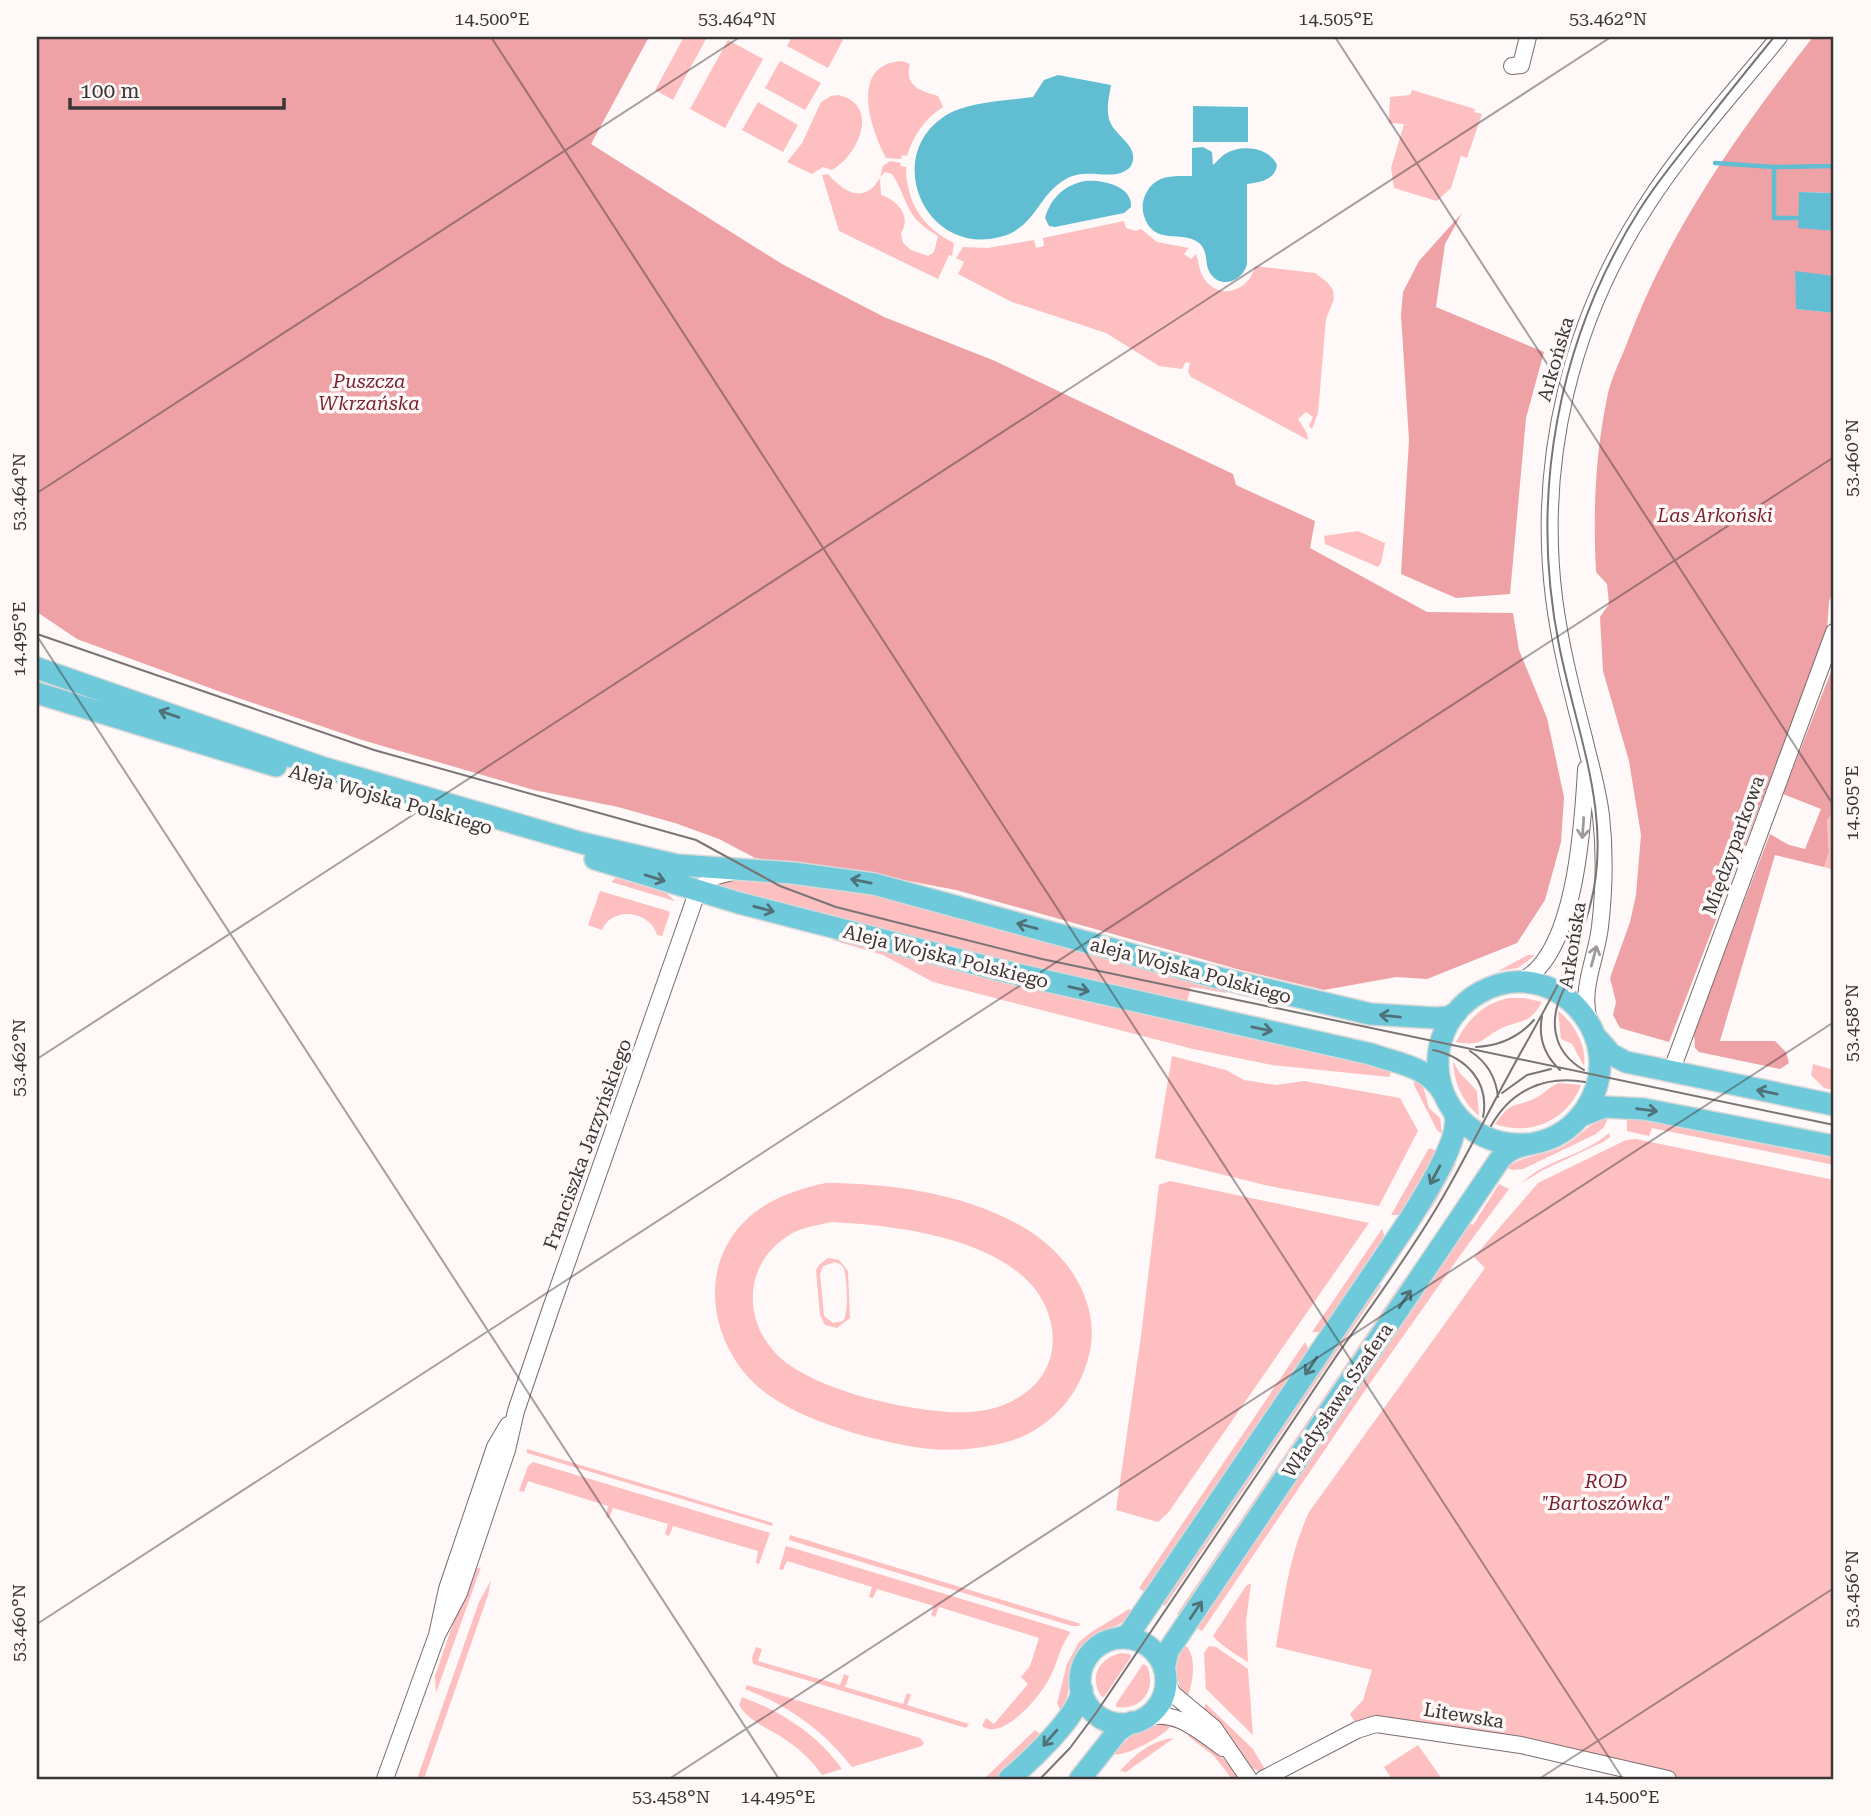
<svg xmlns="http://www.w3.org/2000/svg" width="1871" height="1816" viewBox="0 0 1871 1816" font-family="'Roboto Serif',serif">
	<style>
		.green { fill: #febfc1; fill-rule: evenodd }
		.forest { fill: #efa2a5 }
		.water { fill: #61bdd2 }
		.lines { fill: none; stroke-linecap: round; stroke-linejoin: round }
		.stream { stroke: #61bdd2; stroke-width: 4.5 }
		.minor-casing { stroke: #7a6d6d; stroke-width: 18 }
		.major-casing { stroke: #d8d7d7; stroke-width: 24 }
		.minor { stroke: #fff; stroke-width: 16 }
		.major { stroke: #6ecada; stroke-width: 21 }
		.tram { stroke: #7a7575; stroke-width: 2 }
		.oneway { stroke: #4f7177 }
		.oneway2 { stroke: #9c9a9a }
		.ticks { fill: none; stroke: #3a3535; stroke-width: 2; stroke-opacity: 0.45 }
		.labels { text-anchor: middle; stroke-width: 7; stroke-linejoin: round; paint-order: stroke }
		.street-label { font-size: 19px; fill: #3a3535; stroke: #fef8f8 }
		.park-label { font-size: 19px; font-style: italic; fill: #781f2d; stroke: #fef8f8 }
		.neatline { fill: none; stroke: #3a3535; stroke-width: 2.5 }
		.ticks-label { font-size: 18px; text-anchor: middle; fill: #3a3535 }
	</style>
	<rect width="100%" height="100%" fill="#fef8f8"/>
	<path class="green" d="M684,37H707L673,100L655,90Z
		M792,37H836L843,40L828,68L787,46Z
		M728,40L763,59L725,128L690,109Z
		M780,61L821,83L805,110L765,88Z
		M902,61L910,64C904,86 920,91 938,96L943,107C925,118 913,136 907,156L902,155L901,159L886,158C870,128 849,64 902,61Z
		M1412,90L1475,109L1474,112L1482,114L1467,158L1461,156L1451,188L1437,201L1394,188L1391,168L1404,124L1389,123L1390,97L1410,95Z
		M838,95C880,104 860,154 832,170L823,167L812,174L787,162L802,143L821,102L831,96Z
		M758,102L798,125L783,152L742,130Z
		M890,161L901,163L900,166L906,167C906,201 922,228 954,243L952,256L949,255L938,279L839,231L822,175L828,174C844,192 864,205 880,178L881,195C897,200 912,216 901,233L903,243L911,250L928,256L934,252L938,236C903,216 910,202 892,174L885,172L880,177L883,166Z
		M1124,221L1126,228L1136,231L1141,229L1157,242L1189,248L1184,254L1191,259L1196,254C1199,262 1199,272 1205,280C1221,301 1250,290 1255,266L1315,273L1328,283L1333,290L1334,299L1326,319L1318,413L1312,429L1309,426L1313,417L1306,412L1298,419L1307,433L1308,440L1191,377L1188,371L1190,363L1186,362L1182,369L1159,366L1106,333L1012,302L958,274L964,262L956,258L963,247L988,248L1034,240L1036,248L1044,246L1043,238Z
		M1358,531L1385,543L1381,563L1378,567L1325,544L1324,536Z
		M1834,811V870L1824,867L1829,852L1827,821Z
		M616,878L664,891L675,901L611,882Z
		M719,878L847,886L1227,990L1226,993L1191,987L1187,1001L1220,1008L1219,1011L1123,991L715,887Z
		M600,891L668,911L670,913L662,936L657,935C651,911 612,905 602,930L588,925Z
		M831,934L1392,1068L1389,1077L1272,1065L1193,1049L933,982L883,955L832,940Z
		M1528,955H1535L1518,968L1498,971Z
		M1509,998H1524L1542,1002C1529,1025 1522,1019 1502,1028C1481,1038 1484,1047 1456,1042C1468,1019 1484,1003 1509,998Z
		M1558,1011C1574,1023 1587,1045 1584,1066L1572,1044L1561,1039Z
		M1172,1056L1226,1070L1244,1080L1276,1085L1304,1081L1400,1098L1418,1131L1379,1206L1269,1186L1155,1158Z
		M1453,1061L1459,1072L1477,1091L1479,1116C1462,1101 1454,1083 1453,1061Z
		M1813,1064L1834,1070V1090L1824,1088L1811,1075Z
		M1414,1079L1423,1086L1429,1108L1440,1118L1442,1134L1437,1130L1414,1085Z
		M1559,1083L1581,1085C1568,1120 1530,1137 1495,1124C1513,1099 1512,1109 1536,1098C1545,1093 1550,1086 1559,1083Z
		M1627,1116L1834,1153V1165L1652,1128L1649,1136L1627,1131Z
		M1608,1118L1604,1127L1596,1134L1523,1169L1513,1170L1506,1168C1523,1155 1543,1156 1562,1147C1579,1138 1589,1122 1608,1118Z
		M1609,1133L1610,1137L1603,1142L1543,1170L1522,1183C1546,1159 1584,1156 1609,1133Z
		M1636,1139L1834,1180V1779H1683L1521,1741L1357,1726L1350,1714L1363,1700L1372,1670L1276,1647C1284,1600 1289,1555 1309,1512L1485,1268L1474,1257L1538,1183L1626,1140Z
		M1429,1148L1437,1151L1403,1212L1398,1215H1391Z
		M1452,1162L1456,1164L1436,1201L1387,1275L1384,1274L1380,1285L1381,1286L1165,1606L1160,1603Z
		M1170,1181L1369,1223L1168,1513L1158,1522L1116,1510L1141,1336L1159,1185Z
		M826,1183C910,1183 1043,1203 1082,1290C1095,1319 1095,1346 1082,1376C1070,1405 1042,1432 1010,1441C983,1449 950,1452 921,1448C870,1440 789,1419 752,1381C709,1337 699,1265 746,1220C768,1199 797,1189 826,1183ZM832,1222C890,1225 972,1235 1019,1273C1060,1305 1068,1368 1019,1397C997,1411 972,1413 947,1412C899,1408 831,1393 791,1366C742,1333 738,1265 791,1234C803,1227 818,1225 832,1222Z
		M1499,1184L1509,1189L1469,1243L1368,1386L1202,1631L1194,1626L1467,1222L1473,1225Z
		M1382,1229L1385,1238L1321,1332H1312Z
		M828,1258L839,1260L848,1271L850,1318L837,1328L825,1325L820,1315L816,1270L819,1265ZM835,1262C840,1264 841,1264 844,1269C847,1279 849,1313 843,1321L833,1323L824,1316L820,1274L823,1266Z
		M1404,1279L1407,1281L1374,1328L1376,1322L1371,1334L1182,1618L1177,1614Z
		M1305,1342L1309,1350L1147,1594L1139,1588Z
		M527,1449L773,1523L772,1526L527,1453Z
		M533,1462L770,1533L759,1564L756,1563L758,1551L673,1526L669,1536L665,1534L668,1524L613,1508L609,1518L606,1517L608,1506L528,1481L524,1492L519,1491L528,1466Z
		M790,1535L1081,1624L1078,1626H1072L789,1540Z
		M786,1546L1068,1631L1070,1633C1058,1650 1058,1663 1049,1679C1040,1696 1003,1742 982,1726L986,1718L994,1724L1028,1684L1021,1677L1030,1666L1039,1638L939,1607L935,1617L931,1615L934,1606L877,1589L873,1598L869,1597L872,1587L787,1561L783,1570L779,1569Z
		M481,1567L436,1693L435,1676L470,1574L475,1569Z
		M491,1580L488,1595L424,1779H417L479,1602Z
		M1251,1583L1246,1621L1248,1662C1236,1655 1218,1643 1213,1636L1246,1586Z
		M1129,1609L1135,1611C1119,1631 1097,1628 1082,1647C1065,1667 1074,1691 1061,1712L1057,1703L1067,1664L1079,1642L1090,1633Z
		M1184,1644C1198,1655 1193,1683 1187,1698C1174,1684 1174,1660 1184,1644Z
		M1209,1646L1216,1647L1248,1669L1253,1735L1206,1689L1204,1653Z
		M756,1647L762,1649L758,1661L840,1685L844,1674L849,1676L845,1687L903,1704L907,1693L911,1695L907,1705L969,1724L966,1728L753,1664L752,1658Z
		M1121,1653L1130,1654L1131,1657L1104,1697H1102C1088,1678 1099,1658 1121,1653Z
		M1143,1664L1147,1666C1157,1689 1142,1711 1116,1707V1704Z
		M747,1685L920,1738L924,1743L922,1746L852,1767C822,1729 789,1706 745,1689Z
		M742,1697C782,1712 817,1734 842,1769L822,1775C811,1759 796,1746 780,1736C764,1726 749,1721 739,1705Z
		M1206,1704L1253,1749L1266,1771L1260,1772L1252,1768L1235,1745L1202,1711Z
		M1172,1724C1167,1735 1124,1758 1113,1754C1126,1736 1149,1723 1172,1724Z
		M1035,1730L1042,1736L998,1779H984Z
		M1191,1731L1225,1760L1239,1779H1232L1214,1756L1188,1736Z
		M1174,1738L1126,1772L1120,1771C1134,1755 1152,1740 1174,1738Z
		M1418,1745L1442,1779H1392L1384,1767Z"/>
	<path class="forest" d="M37,37H649L591,144L782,264L884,317L995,361L1233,474L1236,485L1315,521L1310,548L1427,612L1513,613L1519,650L1547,718L1564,797L1561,842L1545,900L1517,943L1427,979L1396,977L1324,990L1237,969L956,890L856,871L755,858L719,839L675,823L618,807L534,790L362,740L221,692L77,639L37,612Z
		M1813,37H1834V193L1800,192L1798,227L1834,231V276L1795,272L1797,309L1834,313V587L1829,602L1827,631L1669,1042L1620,1028L1613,1015L1616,1002L1610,978L1630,922L1636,895L1641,835L1629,761L1603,671L1600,617L1609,604L1607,584L1596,572C1593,510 1595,455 1608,393C1612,376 1621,359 1627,343C1669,230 1739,131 1813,37Z
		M1462,213L1445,244L1436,307L1544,352L1526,418L1510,594L1456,598L1401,574L1409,440L1401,315L1403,292L1419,261Z
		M1834,664V811L1827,821L1829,852L1824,867L1775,855L1720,1041H1775L1786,1052L1789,1063L1780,1069L1699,1052L1695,1048L1694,1032L1770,834L1789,845L1805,849L1821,809L1783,794Z"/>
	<path class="water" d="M1058,75L1111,85C1109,97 1106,108 1109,119C1114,137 1141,145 1131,166C1116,184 1089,166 1066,179C1038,194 1036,228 1000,237C923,257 880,151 950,113C971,102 1009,100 1033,97L1044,80Z
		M1193,106L1248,107V142H1193Z
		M1203,147L1212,152L1213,165C1217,162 1220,157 1225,154C1241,144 1269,147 1277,165C1275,180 1260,182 1247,184V264C1243,281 1221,290 1210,273C1204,263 1209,252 1199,243C1181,229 1154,247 1144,216C1141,207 1143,197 1148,190C1158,174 1176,176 1192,176V148Z
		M1085,181C1102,179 1133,186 1131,207L1124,213L1055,227L1049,226L1045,218C1051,198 1064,185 1085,181Z
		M1799,192L1834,193V231L1798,228Z
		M1795,271L1834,276V313L1796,309Z"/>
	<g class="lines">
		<path class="stream" d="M1715,163L1774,167V218H1798
			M1774,167L1834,166"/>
		<defs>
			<path id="minor" d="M1512,66L1521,65L1528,37
				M1519,982C1576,958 1583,823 1586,769
				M1589,1021C1580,988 1596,960 1600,927C1604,892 1605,851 1601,816C1598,789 1590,764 1584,738C1572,692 1560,645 1554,598C1537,460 1571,319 1648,203C1686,144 1735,91 1779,37
				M1671,1072L1834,632
				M437,1635L459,1593L507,1450L516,1411L551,1308L698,890L713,877L732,872
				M1166,1681L1173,1694L1214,1728L1249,1779
				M1141,1719C1174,1707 1198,1730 1223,1748
				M385,1779L437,1635L447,1589L495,1447L508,1425
				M1263,1779L1357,1730L1376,1724L1521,1745L1668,1779"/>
			<path id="major" d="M37,668L321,767L582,843L677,865L793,873L874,884L1211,976L1370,1014L1436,1018L1449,1017L1457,1012
				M37,693L276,766
				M595,859L739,903L1003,971L1371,1054C1399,1064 1428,1066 1444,1094
				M1596,1037L1611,1054L1626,1062L1834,1105
				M1581,1116L1604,1107L1644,1109L1834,1146
				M1119,1638L1128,1635L1133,1628L1408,1222C1422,1199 1464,1137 1454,1112
				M1080 1681a43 43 0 1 1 86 0a43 43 0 1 1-86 0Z
				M1164,1669L1168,1651L1500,1159C1512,1145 1526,1146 1543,1141C1560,1136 1575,1124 1585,1110C1634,1039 1553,950 1479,993C1462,1003 1448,1019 1442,1038C1434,1062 1438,1089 1452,1109C1469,1134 1497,1146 1526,1144
				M1009,1779C1029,1762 1079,1716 1082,1690
				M1080,1779L1118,1731L1132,1722"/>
		</defs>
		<use href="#minor" class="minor-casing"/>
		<use href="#major" class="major-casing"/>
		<use href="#minor" class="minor"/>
		<use href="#major" class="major"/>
		<path class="tram" d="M37,634L374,750L696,840L780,886L836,907L1042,959L1834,1125
			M1564,989C1548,1020 1552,1052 1584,1070
			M1542,1016C1538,1037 1544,1055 1560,1070
			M1476,1047C1498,1046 1519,1037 1534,1020
			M1433,1050C1466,1057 1490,1082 1483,1117
			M1470,1051C1487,1062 1496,1077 1498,1097
			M1502,1093L1527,1075L1551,1069
			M1491,1126C1511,1090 1545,1075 1585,1082
			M1040,1779L1070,1748L1096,1713C1173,1598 1252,1483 1329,1367C1366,1312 1407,1259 1440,1202C1464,1161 1485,1118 1508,1076C1536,1023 1575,963 1590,906C1614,817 1576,732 1559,645C1529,494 1558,339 1640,209C1660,177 1685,148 1709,118C1730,91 1752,64 1774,37"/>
	</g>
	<defs><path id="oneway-shaft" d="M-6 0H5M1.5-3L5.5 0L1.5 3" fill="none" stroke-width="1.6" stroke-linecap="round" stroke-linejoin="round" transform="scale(1.75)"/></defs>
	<g class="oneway">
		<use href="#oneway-shaft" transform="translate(169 714) rotate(-161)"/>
		<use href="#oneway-shaft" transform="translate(655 878) rotate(17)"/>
		<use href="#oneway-shaft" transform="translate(861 881) rotate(-169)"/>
		<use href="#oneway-shaft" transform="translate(764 909) rotate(15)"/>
		<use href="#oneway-shaft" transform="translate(1027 926) rotate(-165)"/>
		<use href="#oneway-shaft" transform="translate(1079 989) rotate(13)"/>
		<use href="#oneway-shaft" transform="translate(1390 1016) rotate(-174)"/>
		<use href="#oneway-shaft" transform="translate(1262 1029) rotate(12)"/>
		<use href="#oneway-shaft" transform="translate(1767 1092) rotate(-168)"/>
		<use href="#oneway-shaft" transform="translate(1647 1110) rotate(8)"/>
		<use href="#oneway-shaft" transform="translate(1435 1175) rotate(118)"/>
		<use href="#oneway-shaft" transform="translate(1405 1299) rotate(-56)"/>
		<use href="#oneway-shaft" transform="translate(1311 1366) rotate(124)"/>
		<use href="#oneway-shaft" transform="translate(1196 1610) rotate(-56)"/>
		<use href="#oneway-shaft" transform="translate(1050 1738) rotate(131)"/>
	</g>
	<g class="oneway2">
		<use href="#oneway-shaft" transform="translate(1583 828) rotate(94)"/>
		<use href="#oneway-shaft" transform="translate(1594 956) rotate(-75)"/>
	</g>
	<path class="ticks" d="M491,37L1623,1779M1335,37L1834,806M37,493L740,37M37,636L779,1779M37,1059L1611,37M37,1624L1834,457M669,1779L1834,1022M1539,1779L1834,1588"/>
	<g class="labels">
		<g class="street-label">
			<text transform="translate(1555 359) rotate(-74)" y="7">Arkońska</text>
			<text transform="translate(391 799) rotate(16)" y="7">Aleja Wojska Polskiego</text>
			<text transform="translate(1733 845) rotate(-70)" y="7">Międzyparkowa</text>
			<text transform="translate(1572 945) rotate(-81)" y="7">Arkońska</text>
			<text transform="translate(946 956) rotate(14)" y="7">Aleja Wojska Polskiego</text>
			<text transform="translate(1191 970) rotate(15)" y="7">aleja Wojska Polskiego</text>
			<text transform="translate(587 1144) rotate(-70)" y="7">Franciszka Jarzyńskiego</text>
			<text transform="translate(1337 1400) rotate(-56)" y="7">Władysława Szafera</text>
			<text transform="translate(1464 1715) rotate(9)" y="7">Litewska</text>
		</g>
		<g class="park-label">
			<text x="369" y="388">Puszcza<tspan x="369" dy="22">Wkrzańska</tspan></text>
			<text x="1715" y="522">Las Arkoński</text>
			<text x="1606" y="1488">ROD<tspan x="1606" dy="22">"Bartoszówka"</tspan></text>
		</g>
	</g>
	<rect width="1871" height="1816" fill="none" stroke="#fef8f8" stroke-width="77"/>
	<path d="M70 98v10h214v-10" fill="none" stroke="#3a3535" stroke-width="3.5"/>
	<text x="80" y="98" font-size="21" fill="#3a3535" stroke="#fef8f8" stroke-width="5" paint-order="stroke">100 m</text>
	<rect x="38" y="38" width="1794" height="1740" class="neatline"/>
	<g class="ticks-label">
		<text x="492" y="25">14.500°E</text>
		<text x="737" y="25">53.464°N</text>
		<text x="1336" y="25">14.505°E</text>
		<text x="1608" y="25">53.462°N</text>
		<text transform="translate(1852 458) rotate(-90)" y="6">53.460°N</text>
		<text transform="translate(19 492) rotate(-90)" y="6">53.464°N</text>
		<text transform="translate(19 639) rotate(-90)" y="6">14.495°E</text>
		<text transform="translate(1852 803) rotate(-90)" y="6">14.505°E</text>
		<text transform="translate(1852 1023) rotate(-90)" y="6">53.458°N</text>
		<text transform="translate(19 1058) rotate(-90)" y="6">53.462°N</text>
		<text transform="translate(1852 1589) rotate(-90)" y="6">53.456°N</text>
		<text transform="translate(19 1623) rotate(-90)" y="6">53.460°N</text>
		<text x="671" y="1803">53.458°N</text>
		<text x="778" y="1803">14.495°E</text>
		<text x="1622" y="1803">14.500°E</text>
	</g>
</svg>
